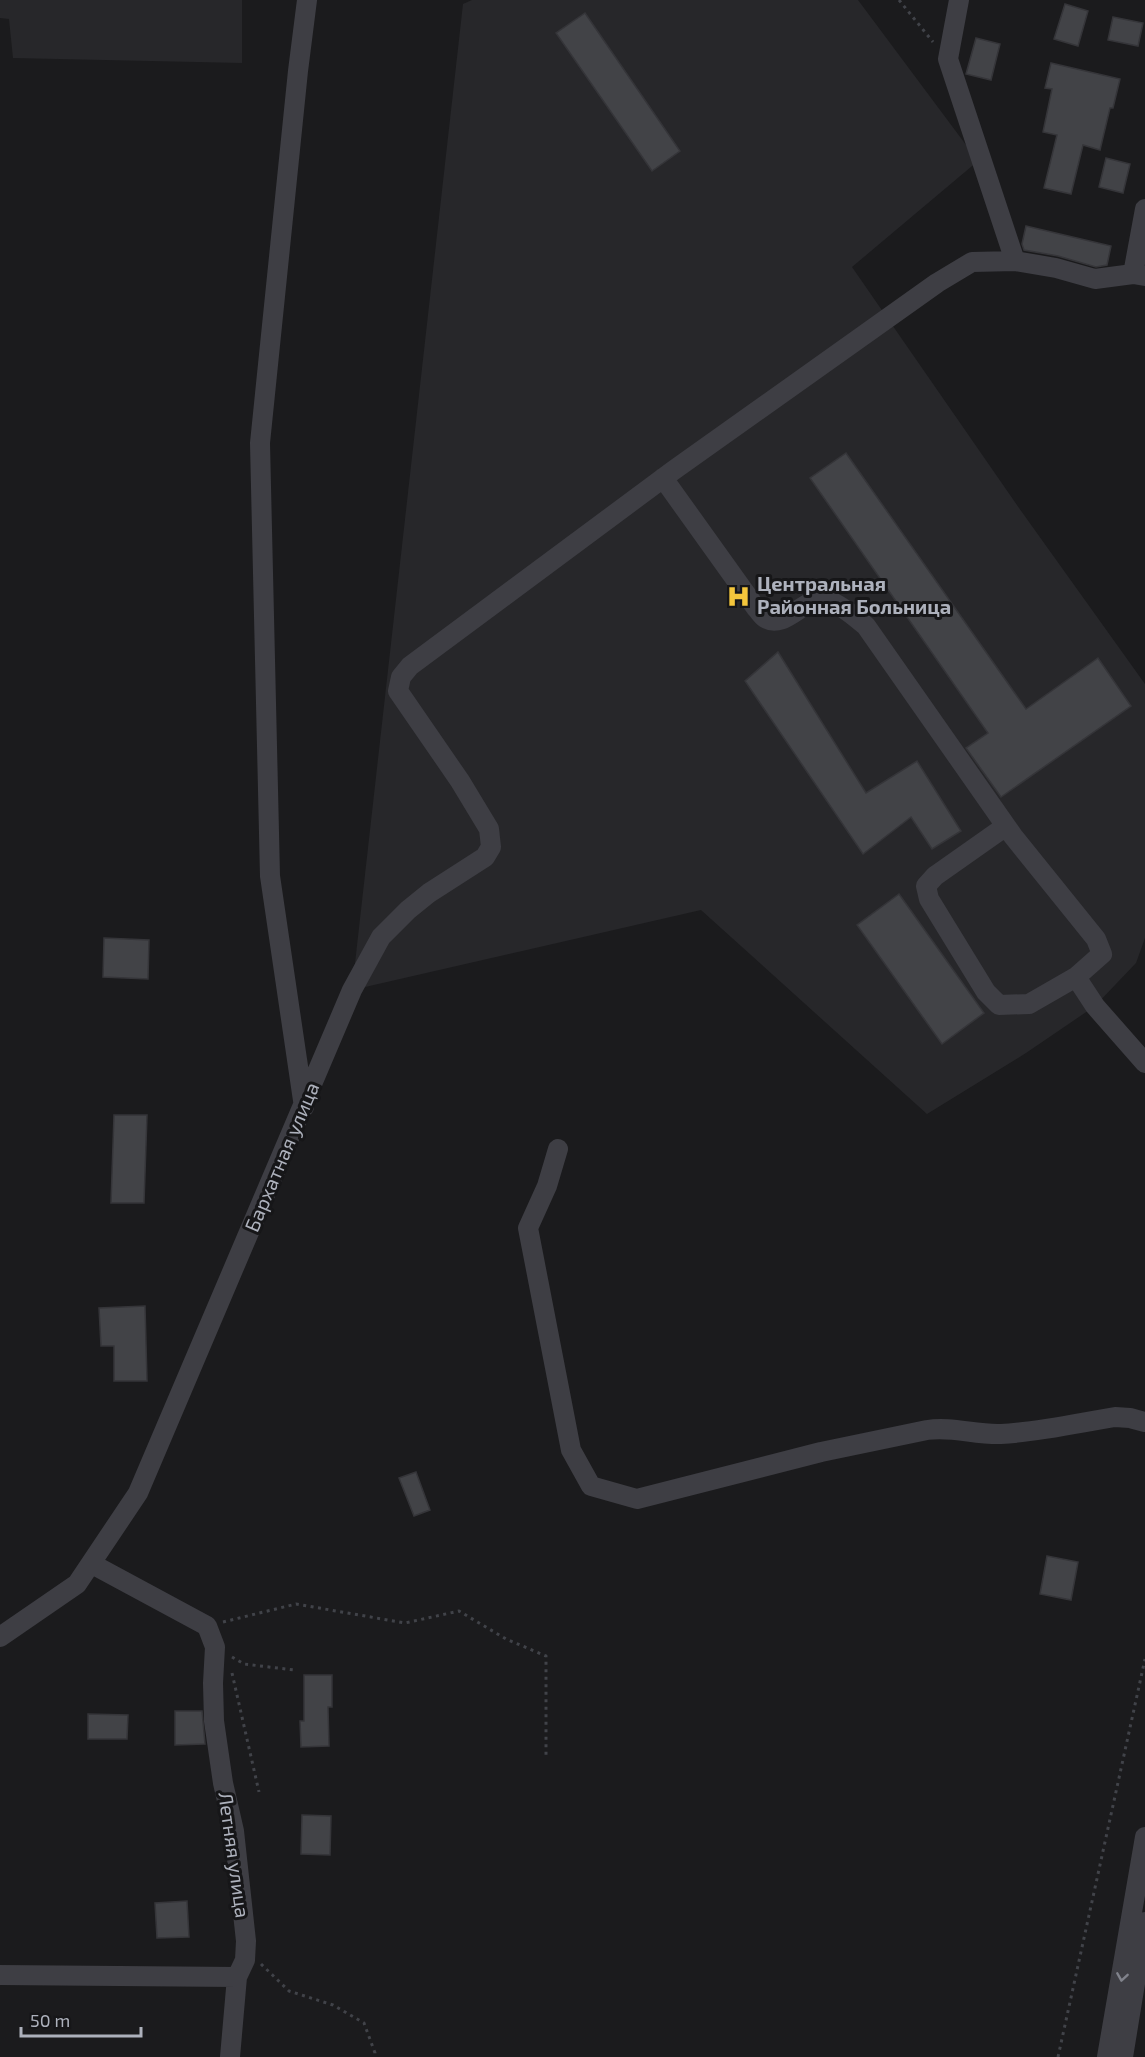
<svg xmlns="http://www.w3.org/2000/svg" width="1145" height="2057" viewBox="0 0 1145 2057" font-family="'Exo 2',sans-serif">
	<style>
		.built { fill: #27272a }
		.building { fill: #424347; stroke: #353539; stroke-width: 1.5 }
		.lines { fill: none; stroke-linecap: round; stroke-linejoin: round }
		.path { stroke: #414349; stroke-width: 3; stroke-dasharray: 3 4.5; stroke-linecap: butt }
		.minor { stroke: #3e3e44; stroke-width: 20 }
		.oneway { stroke: #81838c }
		.labels { text-anchor: middle; stroke-width: 6; stroke-linejoin: round; paint-order: stroke }
		.poi-label { font-size: 20px; font-weight: bold; fill: #adb1bc; stroke: #161618; text-anchor: start }
		.street-label { font-size: 20px; fill: #adb1bc; stroke: #161618 }
	</style>
	<rect width="100%" height="100%" fill="#1b1b1d"/>
	<path class="built" d="M0,0H242V63L13,58L9,19L0,18Z
		M472,0H858L978,161L852,267L1019,508L1145,684V938L1136,963L1095,1006L1026,1053L927,1114L701,910L352,990L463,4Z"/>
	<path class="building" d="M1065,4L1088,11L1078,46L1054,39Z
		M585,13L680,151L652,171L556,33Z
		M1113,17L1143,23L1138,46L1108,40Z
		M976,38L1000,44L991,80L966,74Z
		M1051,63L1120,79L1113,108H1110L1100,150L1083,145L1071,194L1044,188L1057,135L1043,132L1052,89L1045,88Z
		M1106,158L1130,164L1123,193L1099,187Z
		M1026,226L1111,246L1107,265L1096,267L1058,256L1024,250L1022,244Z
		M846,453L1026,709L1098,658L1131,706L1001,797L966,748L988,733L810,478Z
		M778,652L866,793L917,761L961,831L932,849L911,817L863,854L745,681Z
		M899,894L984,1013L942,1044L857,925Z
		M104,938L149,940L148,979L103,977Z
		M114,1115H147L144,1203H111Z
		M145,1306L147,1381H114V1346H101L99,1308Z
		M416,1472L430,1510L414,1516L399,1478Z
		M1047,1556L1078,1562L1071,1600L1040,1594Z
		M304,1675H332V1707H328L329,1746L301,1747L300,1721H304Z
		M175,1711H202L205,1744L175,1745Z
		M88,1714L128,1715L127,1739H88Z
		M302,1815L331,1816L330,1855L301,1854Z
		M187,1901L189,1937L157,1938L155,1903Z"/>
	<g class="lines">
		<path class="path" d="M899,0L933,42
			M223,1622L296,1604L405,1623L459,1611L506,1639L546,1656V1757
			M232,1657L244,1664L294,1670
			M232,1673L259,1792
			M261,1964L289,1991L333,2005L364,2023L375,2053V2057
			M1058,2057L1145,1659"/>
		<path class="minor" d="M959,0L948,59L1015,261
			M1133,274L1145,209
			M663,478L756,608C759,611 762,616 765,618C785,631 805,595 826,600C838,602 856,618 866,626L1013,836L1096,939L1102,954L1076,977L1095,1006L1145,1063
			M1006,826L935,876L926,886L929,899L986,992L999,1005L1029,1004L1076,977
			M304,1107L270,876L260,443L298,71L307,0
			M558,1149L547,1186L528,1228L571,1450L591,1486L637,1499L821,1452L927,1430C952,1426 975,1435 1001,1434C1039,1432 1078,1423 1115,1417L1130,1418L1145,1422
			M92,1564L207,1626L215,1647L213,1683L214,1721L223,1783L234,1831L246,1941L245,1960L237,1977L230,2057
			M0,1637L77,1584L138,1493L352,990L381,937L408,910L429,893L485,857L491,847L489,829L460,781L398,691L401,677L410,666L674,470L937,283L972,262L1015,261L1056,268L1095,279L1133,274L1145,276
			M0,1975L237,1977
			M1107,2057L1145,1837
			M1123,2057L1145,1922"/>
	</g>
	<defs><path id="oneway-chevron" d="M-2-3.5L2.5 0L-2 3.5" fill="none" stroke-width="1.6" stroke-linecap="round" stroke-linejoin="round" transform="scale(1.5)"/></defs>
	<use class="oneway" href="#oneway-chevron" transform="translate(1122 1977) rotate(99)"/>
	<defs>
		<symbol id="hospital-bare" viewBox="-9 -9 18 18"><path d="M-5-5h3v3.5h4V-5h3V5h-3V1.5h-4V5h-3Z" fill="#f4c63c" stroke="#161618" stroke-width="2.5" paint-order="stroke"/></symbol>
	</defs>
	<g fill-rule="evenodd">
		<use href="#hospital-bare" x="722" y="580" width="33" height="33"/>
	</g>
	<g class="labels">
		<g class="poi-label">
			<text x="757" y="591">Центральная<tspan x="757" dy="23">Районная Больница</tspan></text>
		</g>
		<g class="street-label">
			<text transform="translate(282 1157) rotate(-67)" y="7">Бархатная улица</text>
			<text transform="translate(234 1855) rotate(82)" y="7">Летняя улица</text>
		</g>
	</g>
	<path d="M21 2027v9h120v-9" fill="none" stroke="#adb1bc" stroke-width="3"/>
	<text x="30" y="2027" font-size="18" fill="#adb1bc" stroke="#161618" stroke-width="4.5" paint-order="stroke">50 m</text>
</svg>
